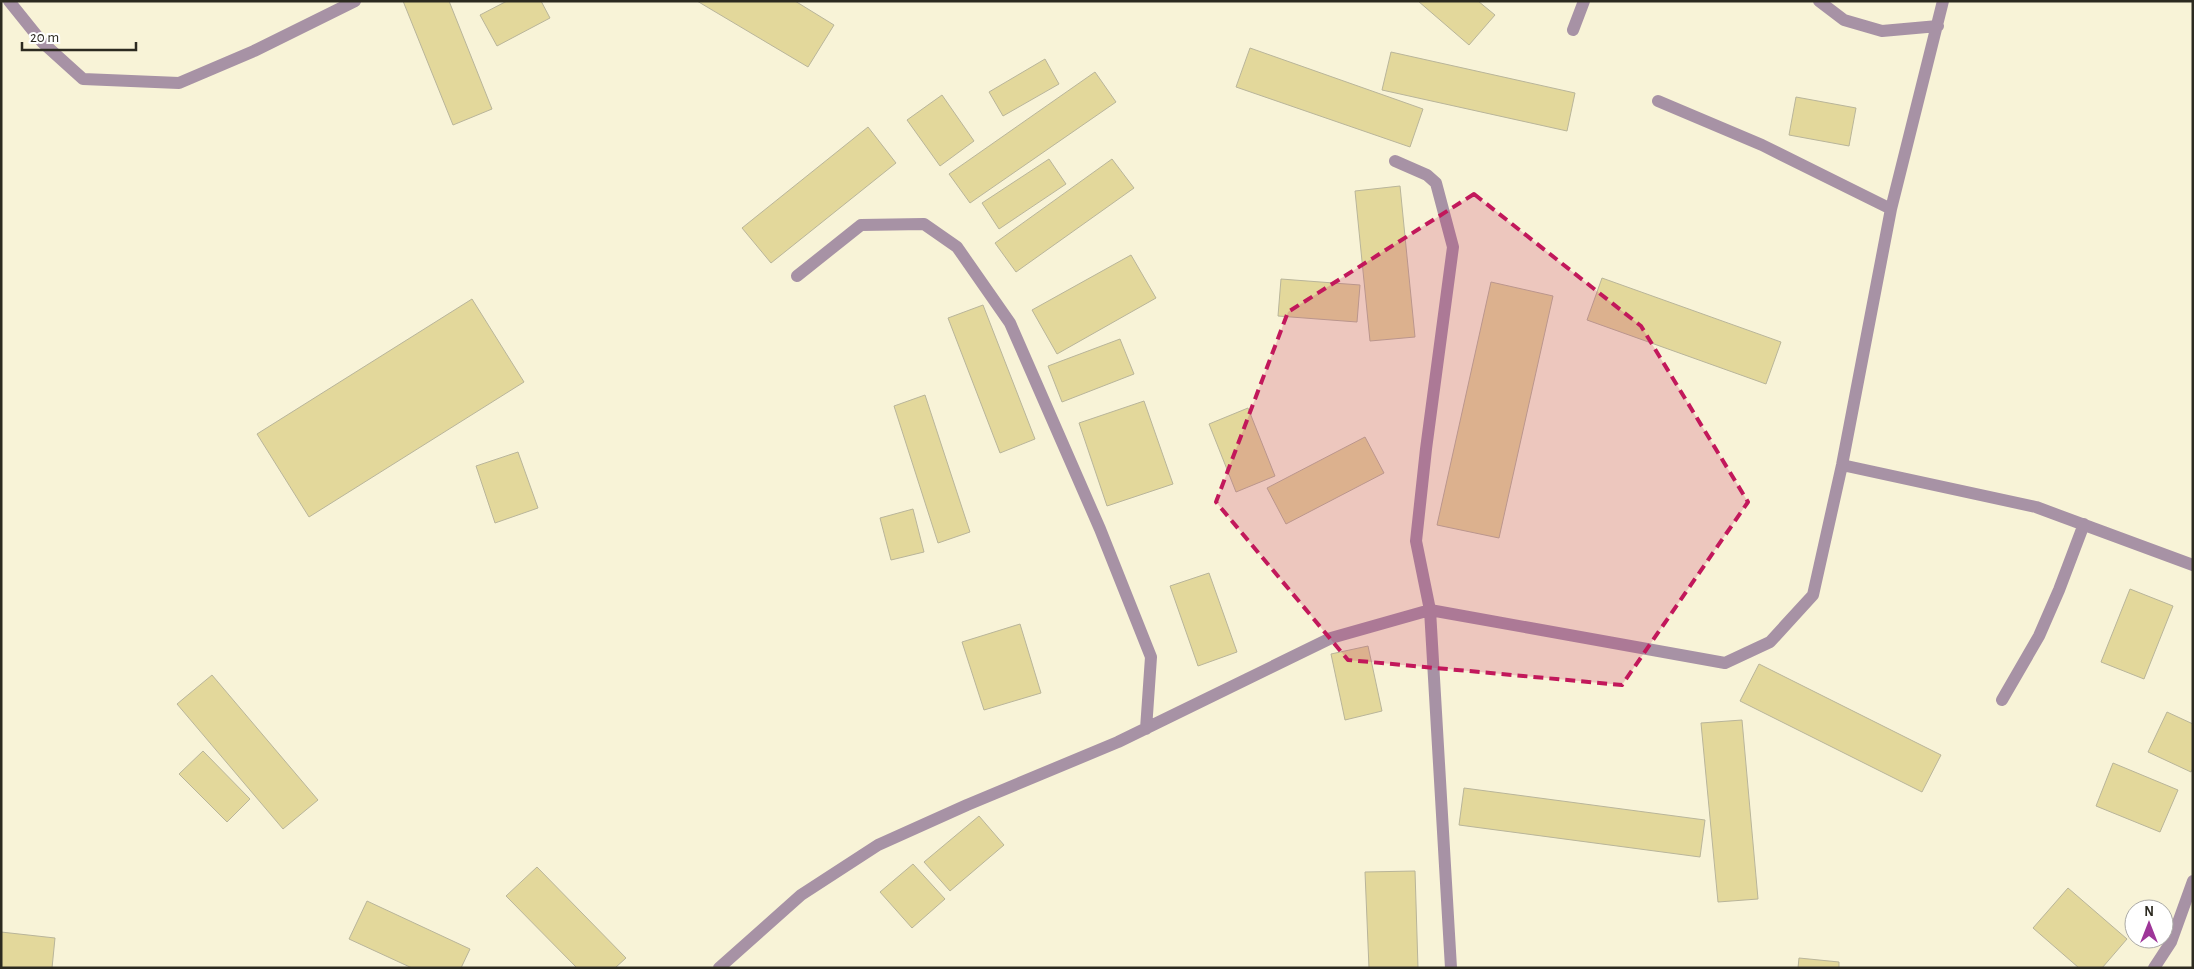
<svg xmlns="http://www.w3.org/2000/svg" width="2194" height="969" viewBox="0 0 2194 969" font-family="'Alegreya Sans',sans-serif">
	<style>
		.building { fill: #e3d89b; stroke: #b9b59a }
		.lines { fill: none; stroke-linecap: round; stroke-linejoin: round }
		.minor { stroke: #a792a5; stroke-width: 12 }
		.marked { fill: #c2185b; fill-opacity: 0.2; stroke: #c2185b; stroke-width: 4; stroke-dasharray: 10 6; stroke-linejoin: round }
	</style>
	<rect width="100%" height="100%" fill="#f8f3d7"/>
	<path class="building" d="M403,1H449L492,109L453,125Z
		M507,1H541L550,18L497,46L480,15Z
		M697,1H795L834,25L808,67Z
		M1418,1H1478L1495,15L1469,45Z
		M1250,48L1423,109L1410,147L1236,87Z
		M1391,52L1575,93L1567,131L1382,90Z
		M1045,59L1059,84L1003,116L989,92Z
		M1095,72L1116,102L970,203L949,174Z
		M942,95L974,141L940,166L907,120Z
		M1796,97L1856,108L1849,146L1789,135Z
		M868,127L896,163L771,263L742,228Z
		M1049,159L1066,184L999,229L982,203Z
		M1112,159L1134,188L1016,272L995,243Z
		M1400,186L1415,337L1370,341L1355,191Z
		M1131,255L1156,298L1057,354L1032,310Z
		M1602,278L1781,342L1766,384L1587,320Z
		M1281,279L1360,285L1357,322L1278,316Z
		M1491,282L1553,296L1499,538L1437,525Z
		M472,299L524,382L309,517L257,434Z
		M983,305L1035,439L1000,453L948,318Z
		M1120,339L1134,374L1062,402L1048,366Z
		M925,395L970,532L938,543L894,406Z
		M1144,401L1173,484L1107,506L1079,423Z
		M1248,408L1275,476L1236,492L1209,424Z
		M1365,437L1384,473L1286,524L1267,488Z
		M518,452L538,508L495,523L476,466Z
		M913,509L924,552L891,560L880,518Z
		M1209,573L1237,652L1198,666L1170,586Z
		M2130,589L2173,606L2144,679L2101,662Z
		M1020,624L1041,693L984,710L962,642Z
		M1368,646L1382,711L1345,720L1331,654Z
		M1759,664L1941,755L1922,792L1740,701Z
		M212,675L318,800L283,829L177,704Z
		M2167,712L2193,724V768L2191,772L2148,752Z
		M1742,720L1758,899L1718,902L1701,723Z
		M203,751L250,799L227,822L179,774Z
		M2113,763L2178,790L2160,832L2096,806Z
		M1464,788L1705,820L1700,857L1459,825Z
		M979,816L1004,845L950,891L924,862Z
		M913,864L945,899L912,928L880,892Z
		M537,867L626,958L615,968H577L506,896Z
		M1415,871L1418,968H1369L1365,872Z
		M2068,888L2127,939L2102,968H2079L2033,928Z
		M367,901L470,949L461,968H412L349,939Z
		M1,932L55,938L52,968H1Z
		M1799,958L1839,962V968H1798Z"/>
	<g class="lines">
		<path class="minor" d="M9,1L42,42L83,79L179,83L254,51L355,1
			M1819,1L1844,20L1882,31L1938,26
			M1573,30L1584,1
			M1658,101L1762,145L1891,209
			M1395,161L1427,175L1436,183L1453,247L1426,449L1416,541L1430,610L1451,968
			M797,276L861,225L924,224L957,247L1010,323L1100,529L1151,657L1146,729
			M1842,465L2036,507L2193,565
			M2002,700L2039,636L2059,590L2084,524
			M719,968L801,895L878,845L967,805L1118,742L1331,638L1430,610L1725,663L1770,642L1813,595L1842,465L1891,209L1943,1
			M2154,968L2171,942L2193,881"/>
	</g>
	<path class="marked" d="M1474,194L1641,326L1748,502L1622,685L1348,660L1216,502L1288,312Z"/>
	<rect width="2194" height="969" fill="none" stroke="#2c2a20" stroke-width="5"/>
	<g transform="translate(2149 924)"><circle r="24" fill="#ffffff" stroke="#abaaa6"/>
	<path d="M0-4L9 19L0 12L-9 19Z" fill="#9e3699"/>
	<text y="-8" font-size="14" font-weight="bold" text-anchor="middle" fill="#2c2a20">N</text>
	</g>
	<path d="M22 42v8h114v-8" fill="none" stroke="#2c2a20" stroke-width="2.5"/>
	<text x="30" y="42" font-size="15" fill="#2c2a20" stroke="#ffffff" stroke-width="4" paint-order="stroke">20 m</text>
</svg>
